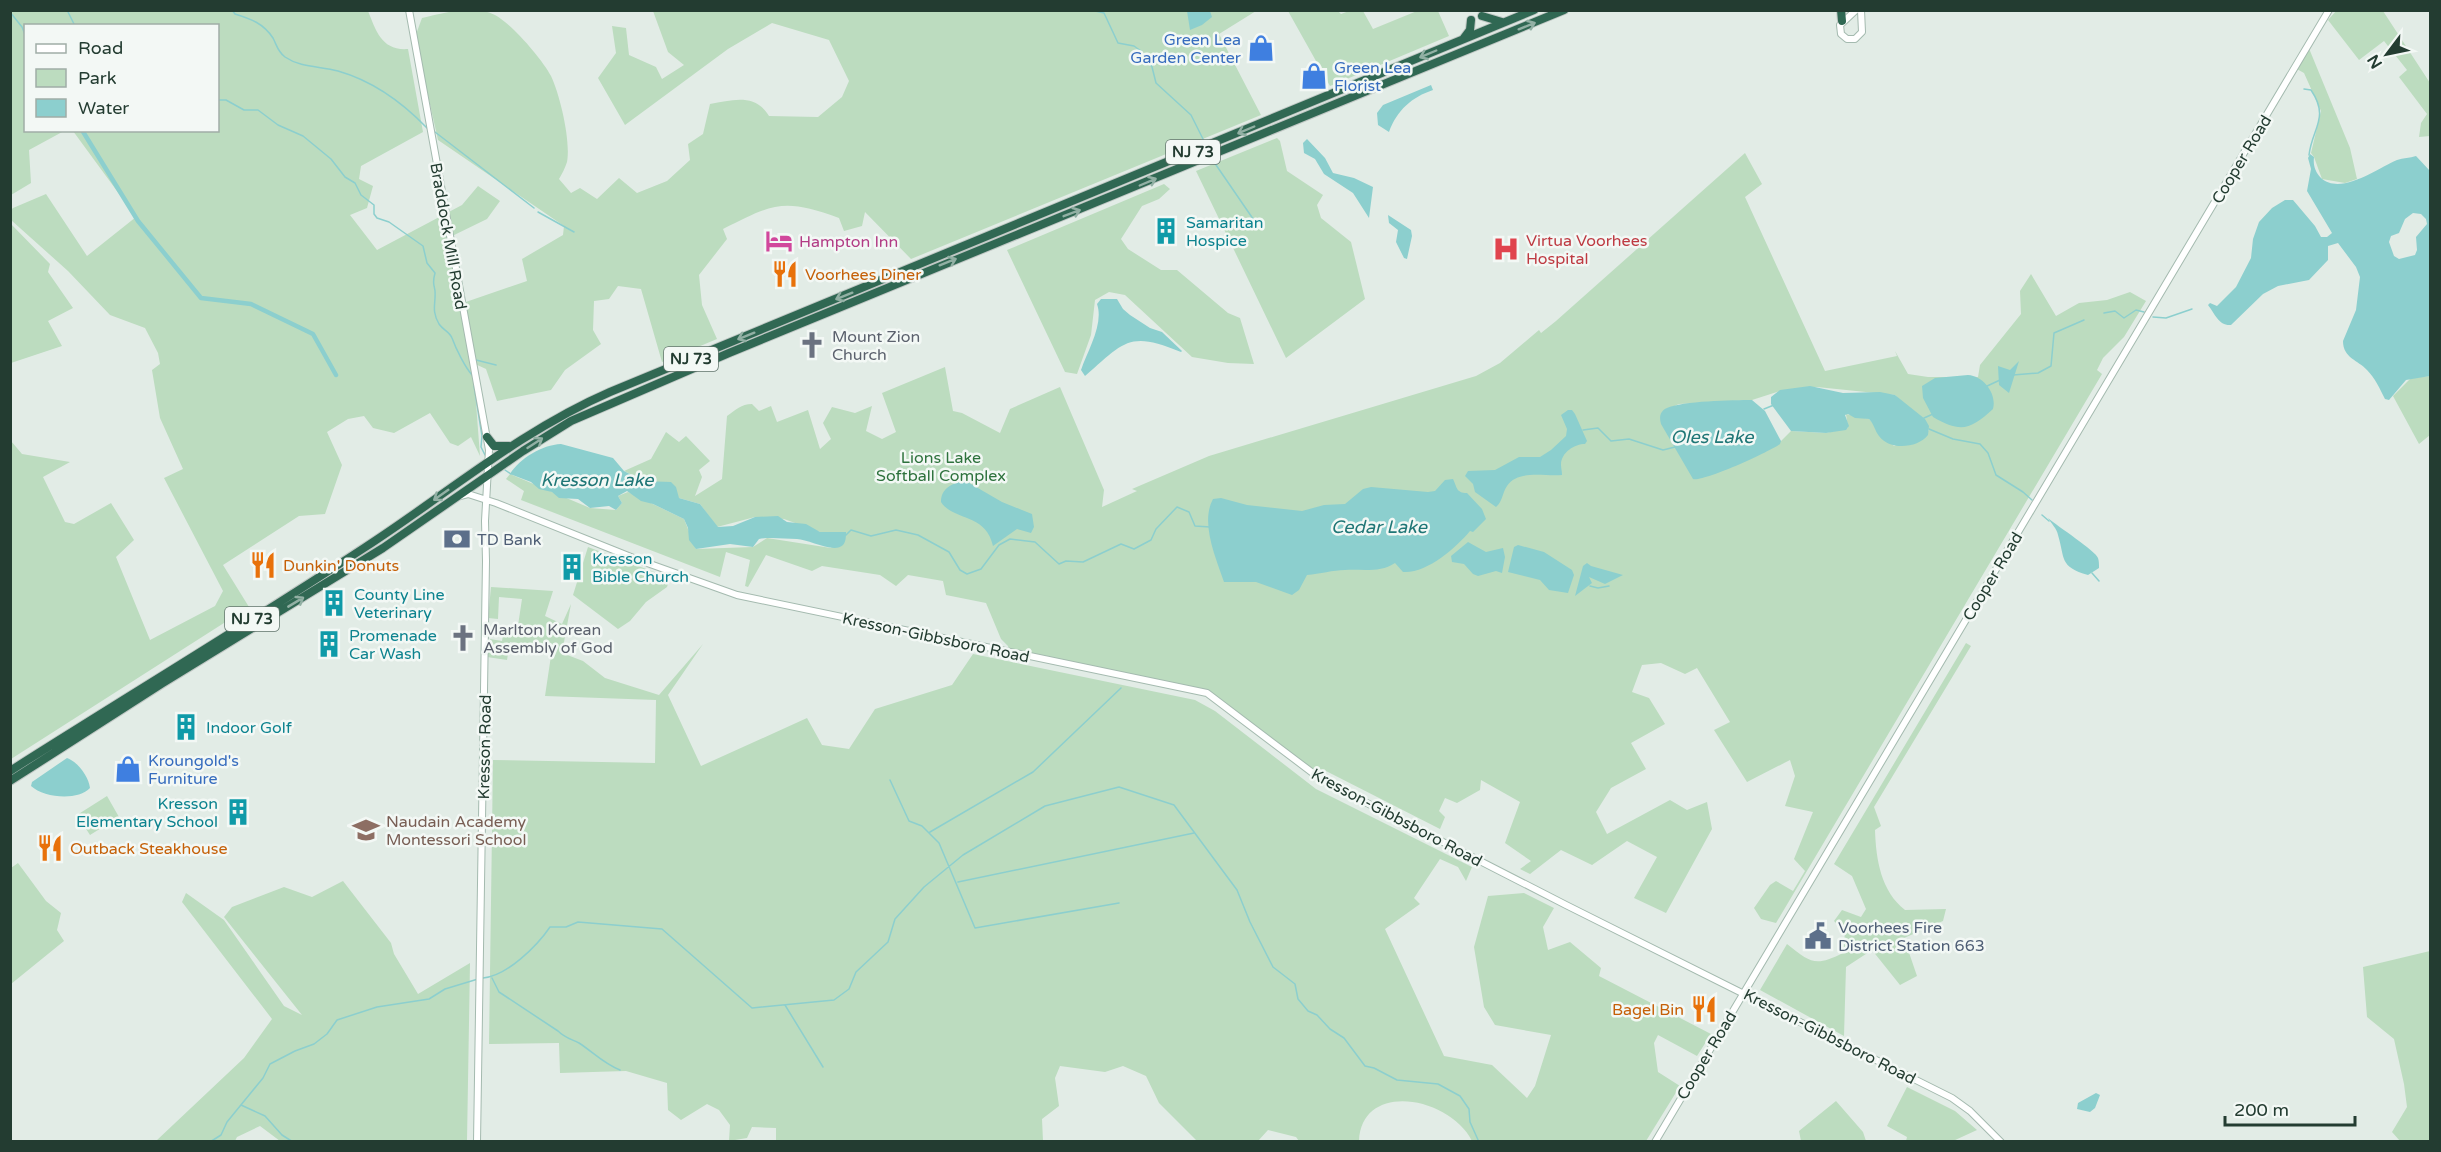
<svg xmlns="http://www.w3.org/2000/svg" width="2441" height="1152" viewBox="0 0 2441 1152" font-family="'Varela Round',sans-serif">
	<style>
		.green { fill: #bcdcbf; fill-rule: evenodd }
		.water { fill: #8ccfce; fill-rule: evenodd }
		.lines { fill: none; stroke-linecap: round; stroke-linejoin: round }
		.stream { stroke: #8ccfce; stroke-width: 1.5 }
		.canal { stroke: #8ccfce; stroke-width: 4.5 }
		.secondary-casing { stroke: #a4baaf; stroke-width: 8 }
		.highway-casing { stroke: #c1c8c5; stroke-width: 10 }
		.secondary { stroke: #fff; stroke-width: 6 }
		.highway { stroke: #306853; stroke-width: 8 }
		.oneway { stroke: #92b0a4 }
		.labels { text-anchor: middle; stroke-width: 5; stroke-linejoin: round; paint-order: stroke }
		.shield { fill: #f3f8f5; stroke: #61746c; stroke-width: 1.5 }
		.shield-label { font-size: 15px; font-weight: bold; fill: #233c31 }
		.shop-label { font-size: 16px; fill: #366cbe; stroke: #f3f8f5; text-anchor: start }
		.street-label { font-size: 16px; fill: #233c31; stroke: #f3f8f5 }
		.culture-label { font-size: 16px; fill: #0d838f; stroke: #f3f8f5; text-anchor: start }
		.health-label { font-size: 16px; fill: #be3a42; stroke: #f3f8f5; text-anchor: start }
		.hotel-label { font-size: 16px; fill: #b23c85; stroke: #f3f8f5; text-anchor: start }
		.food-label { font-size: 16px; fill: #c56008; stroke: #f3f8f5; text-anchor: start }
		.worship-label { font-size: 16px; fill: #5b616d; stroke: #f3f8f5; text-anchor: start }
		.park-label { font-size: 16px; fill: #2e723d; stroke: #f3f8f5 }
		.service-label { font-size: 16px; fill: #4e5e75; stroke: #f3f8f5; text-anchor: start }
		.education-label { font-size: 16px; fill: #785e54; stroke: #f3f8f5; text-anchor: start }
		.water-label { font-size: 18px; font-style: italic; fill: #1f7676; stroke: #f3f8f5 }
	</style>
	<rect width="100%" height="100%" fill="#e2ece6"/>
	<path class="green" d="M2337,10L2383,11L2430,83V136L2419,137L2421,123L2427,114L2399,77L2407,70L2384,41L2359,60L2328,20Z
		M11,11H368C376,31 382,51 408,49L423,132L361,166L359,179L373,186L367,208L350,215L377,250L462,205L478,186L500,201L487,219L448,238L460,304L527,281L522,259L563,235L564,226L438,140L415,37L422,18C444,13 473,4 495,15C512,24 542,59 551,76C560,95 571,141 567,162C565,168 562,174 559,179L571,193L580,188L597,199L619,178L637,193L667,181L690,160L688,144L703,134L710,104C733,100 755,93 769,116L818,117L842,97L849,81L829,40L772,23L728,49L625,125L598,78L616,53L612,26L626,28L629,55L656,67L662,79L684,65L668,52L653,11H1256L1219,34L1261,115L911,259L865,212L862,226L844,231L839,218C784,198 774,203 723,229L727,239L699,275L702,305L717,339L662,362L641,289L618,286L609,299L594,301L593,330L601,344L565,370L551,390L497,401L486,369L473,363L480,456L471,437L458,446L450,443L430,413L394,433L373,428L364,416L348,419L327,432L342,465L325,514L299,516L223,565L249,607L11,759V441L22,454L70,462L43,477L65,522L74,524L111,503L134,540L116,557L150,640L215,606L223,591L164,478L183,469L160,418L152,370L160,364L158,353L145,328L110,315L68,271L11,220L10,211L13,208L46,194L87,256L136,217L73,131L218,130V26H26V130L64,131L29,150L31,183L11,195Z
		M1288,11H1338L1341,14L1349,11H1363L1373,29L1417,11H1438L1449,36L1330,86Z
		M2308,46L2350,148L2357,179L2345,183L2322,179L2314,157L2311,153L2321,111L2304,73L2295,68Z
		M1277,138L1280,141L1287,171L1323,195L1317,205L1321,218L1351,242L1365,299L1286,358L1196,171Z
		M1745,153L1762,184L1745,197L1825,371L1897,356L1895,351L1908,374L1928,377H1978L1980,365L2021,314L2020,291L2031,274L2056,316L2079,303L2107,300L2130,292L2146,301L2124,337L2103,358L2097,370L2102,374L1776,923L1761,919L1754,908L1770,885L1776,881L1793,891L1805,871L1794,859L1813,812L1785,806L1795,776L1790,760L1747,782L1714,730L1730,722L1697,668L1685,674L1661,663L1642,665L1632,692L1649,698L1665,724L1631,743L1646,769L1611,788L1596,812L1607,834L1670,800L1687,810L1707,802L1712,829L1666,913L1634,898L1657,857L1627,841L1592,865L1561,850L1530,874L1520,869L1531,861L1505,843L1520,802L1481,780L1480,790L1457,803L1445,798L1439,811L1445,817L1440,829L1326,771L1320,769L1307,770L1206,693L1009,651L1008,646L1001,639L986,603L946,595L943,581L908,575L896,586L880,575L822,566L812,571L766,555L748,587L745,586L750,560L726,552L720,577L521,500L524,491L506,479L510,474L590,508L616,510L622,503L618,496L628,492L684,519L696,549L753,547L767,538L831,548L845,532H820L784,519L755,517L717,527L700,504L679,498L624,471L651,459L666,432L679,442L686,436L710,461L699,470L702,477L695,496L722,479L727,416C736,410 741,404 752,404L759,411L771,406L777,422L808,410L820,449L831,439L823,423L832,407L855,413L872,406L866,431L882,439L896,432L882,393L945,367L953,411L962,413L1000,433L1010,409L1060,387L1104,490L1102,507L1137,491L1132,489L1209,456L1476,376L1500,363L1539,330L1541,333L1556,321ZM1817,387L1895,395L1929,430L1894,446L1869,419L1846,414L1848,428L1826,433L1791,431L1781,441L1673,444L1662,412L1679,404L1752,400L1780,391Z
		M1164,184L1170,189L1159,199L1142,206L1121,239L1128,249L1161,270H1177L1228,313L1240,318L1254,364L1228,363L1192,357L1125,295L1109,292L1095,300L1091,335L1077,374L1065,372L1007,250Z
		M11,224L50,264L48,272L73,308L48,321L62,346L11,363Z
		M2430,376V435L2419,444L2393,396L2411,378Z
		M588,547L670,578L667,587L646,602L630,621L618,629L573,595Z
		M491,587L553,591L545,616L562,624L571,604L562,653L583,661L605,678L659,695L703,644L668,695L701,766L807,718L822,745L849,749L875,709L952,685L973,654L1195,700L1215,711L1316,789L1472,867L1466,881L1458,867L1440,859L1414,898L1420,904L1385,929L1444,1056L1492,1065L1527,1098L1535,1086L1551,1035L1495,1025L1484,1007L1474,947L1488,896L1524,893L1554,908L1543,927L1548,950L1570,942L1601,968L1599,976L1711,1034L1697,1056L1658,1035L1654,1043L1658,1072L1680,1086L1646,1141H1472C1450,1097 1362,1080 1359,1141H1299L1296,1137L1268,1130L1258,1141H1197L1159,1103L1146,1076L1123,1066L1105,1072L1060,1066L1055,1078L1059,1106L1042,1119L1043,1141L776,1142V1128L752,1127L747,1138L729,1141L730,1125L719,1110L707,1104L681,1120L668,1110L667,1083L626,1071L560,1073L559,1043L489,1044L493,760L655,763L656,700L545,696L552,649L510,642L507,660L487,657L490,639L502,641L504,630L517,632L522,599L499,597L498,619L488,618Z
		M1966,643L1971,646L1874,807L1881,826L1875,830C1876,860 1881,891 1905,910L1946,909L1943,921L1904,938L1917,976L1900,985L1872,950L1846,967L1844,1036L1760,990L1787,944C1811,963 1815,967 1843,953L1845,932L1834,921L1842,910L1861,917L1866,909L1852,876L1834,864Z
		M107,796L119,817L90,835L77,815Z
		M18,863L46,901L61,913L57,930L64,941L11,984V868Z
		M343,881L391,943L394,954L418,994L470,963L467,1141H280L260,1126L237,1137L235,1141H156L244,1058L272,1019L182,902L186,893L224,920L284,1006L302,1015L224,917L232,907L284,887L312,897Z
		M2430,951V1141H2400L2392,1132L2407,1107L2404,1084L2394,1039L2367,1017L2363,967Z
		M1907,1087L1955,1111L1977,1130L1953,1141H1906L1907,1137L1887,1126Z
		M1836,1101L1863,1132L1866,1141H1801L1799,1131Z"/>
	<path class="water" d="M1187,11H1210L1212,17L1202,25L1190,30Z
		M1431,85L1433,90C1412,97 1397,110 1389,132L1378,125L1377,113L1383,105Z
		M1307,139L1325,158L1333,173L1354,178L1373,187L1369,218L1353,193L1324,174L1315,159L1304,153L1303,143Z
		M2310,154L2314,157C2313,165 2315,172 2321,178C2341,196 2378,168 2397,160C2403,158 2410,158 2416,156L2430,171V376L2406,380L2389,400L2385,399C2380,389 2375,378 2367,370C2358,360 2343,358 2343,341L2356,310L2360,277L2356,267L2338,243L2328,246V260L2309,280L2278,286L2263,294L2231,325C2219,326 2215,314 2208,305L2210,303L2217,306L2236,287L2251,258L2253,239L2259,222L2272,208L2285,200H2293L2315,226L2321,237H2327L2332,233L2307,191L2311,169L2308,158ZM2413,213L2421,214L2426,219L2427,224L2416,237L2417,250L2415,255L2399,259L2394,256L2389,242L2391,236L2399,233L2405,219Z
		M1388,215L1411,230L1412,236L1407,259L1404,258L1396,242L1398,230L1389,223Z
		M1101,299H1117L1123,309L1130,315L1150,328L1162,332L1182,351L1181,352C1129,330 1124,342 1085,376L1081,370C1088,350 1104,324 1097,304Z
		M2019,361L2009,393L1999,385L1998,366L2010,370Z
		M1968,375C1984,376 1997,394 1993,409C1970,430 1961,433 1933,417L1923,398L1922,386L1935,378Z
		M1810,386L1843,393L1880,392L1895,395L1925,419L1929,426L1928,435C1918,448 1890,451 1879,436C1875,431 1874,424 1869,419L1855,418L1848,414L1845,415L1849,426L1846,430L1826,433L1791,431L1771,404V397L1780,390Z
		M1752,400L1765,411L1781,441L1780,444C1769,452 1704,482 1693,479L1661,424C1659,417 1660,411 1667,408C1682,401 1733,400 1752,400Z
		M1568,410H1572L1575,414L1587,441L1585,444C1575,444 1561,452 1561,465C1561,468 1562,471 1562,475C1546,477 1518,469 1507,486C1502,493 1503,501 1496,507L1475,492L1473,484L1465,476L1468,471L1495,470L1519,457H1540L1551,450L1566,436L1567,429L1561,415Z
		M561,444L613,458L624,471L643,481L671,482L676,487L679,498L700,504L718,527L733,526L755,517L778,516L787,522L806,524L820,532H846C846,536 846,542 843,545C834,554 808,539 797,539C785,539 770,537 759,539L753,547L730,544L696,549L689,540L688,528L684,519L653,504L641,501L627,491L618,496L622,503L616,510L609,506L590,508L578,499L559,498L552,492L539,489L531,482L510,474C520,458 542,445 561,444Z
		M1453,479C1457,487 1456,493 1467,493L1482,509L1486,519L1473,532L1470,531C1456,548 1426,574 1403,572L1395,563C1380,573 1363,569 1345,570C1333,570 1320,574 1307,575L1299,590L1292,595L1256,582H1224C1216,558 1200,523 1213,499L1221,498L1247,505L1302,511L1324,505L1345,504L1363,489L1371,487L1428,492L1435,491L1445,480Z
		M964,480L1002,502L1032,514L1034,527L1031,533L1017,529L993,546C986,513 953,521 941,502C941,488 952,484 964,480Z
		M2048,518C2057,526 2096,551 2098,558C2099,561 2099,564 2099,568L2088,575C2059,567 2065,558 2058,535C2057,529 2051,523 2048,518Z
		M1468,542L1486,552L1503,548L1505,557L1502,573L1496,571L1478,576L1473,574L1464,564L1452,562L1451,556Z
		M1518,545L1544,552L1572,570L1574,575L1568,593L1549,590L1540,580L1508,572L1514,547Z
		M1587,563L1591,566L1623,575L1605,584L1589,577L1592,583L1575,596L1583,566Z
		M67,758C78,762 89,777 90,788C78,801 44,798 31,786L32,782Z
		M2096,1093L2100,1095L2095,1108L2090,1112L2077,1109L2078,1103Z"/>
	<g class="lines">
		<path class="stream" d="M67,10L75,26
			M232,10L235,14C251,19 263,23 273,38C277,46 278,52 285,57C301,68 320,66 338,71C373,81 402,102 427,128
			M1091,10L1104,13L1118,43L1134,46L1141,51L1152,67L1156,83L1191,115L1203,139
			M10,12L22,27L26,37
			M2304,89L2311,90C2330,118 2312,128 2309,155
			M218,100H226L244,110H258L278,125L303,136L331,159L345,177L355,183L361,195L374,205V214L377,218L389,222L423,246L427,263L435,273C432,284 434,283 435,291C436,304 431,310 439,324C443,330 450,332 452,338C456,349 465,367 472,375
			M435,132L534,208
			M1214,162L1260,229
			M538,212L574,232
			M2104,313L2115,311L2124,318L2136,310L2144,312
			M2153,317L2166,318L2192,309
			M476,360L496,365
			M2013,375L2038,373L2051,366L2054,333L2084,320
			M474,386L482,436L481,447L485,455
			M1985,387L2000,380
			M1764,409L1774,405
			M1924,418L1933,414
			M1929,429L1953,439L1980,444L1988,453L1996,475L2023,492L2032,500
			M1583,430L1598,428L1611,441L1629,439L1663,450L1675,447
			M505,470L511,474
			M2042,515L2049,521
			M846,535L851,530L871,536L896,530L918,535L949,552L960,570L967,574L981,569L999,545L1010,539L1035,542L1059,564L1066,561L1083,562L1121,544L1134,549L1151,540L1156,529L1177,507L1189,512L1195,526L1210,527
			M2092,573L2099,581
			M1590,586L1598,588L1609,586
			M890,780L909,821L922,826L939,843L975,928L1119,903
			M930,832L1033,772L1121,688
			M958,882L1194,833
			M483,978C507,976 537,946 550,927H566L578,922L662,929L752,1008L834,1000L849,989L856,972L888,942L895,919L924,887L963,855L1045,806L1119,787L1174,805L1237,890L1250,922L1273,967L1295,984L1298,999L1308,1011L1317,1015L1330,1029L1344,1038L1365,1066L1374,1068L1397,1080L1438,1084L1460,1096L1469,1109L1470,1122L1479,1142
			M492,978L499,992L558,1031C565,1038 571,1039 579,1043C593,1052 604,1064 620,1070
			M785,1005L823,1067
			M241,1105L265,1116L282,1135L293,1142
			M210,1142L221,1135L227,1122L263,1078L270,1064L295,1051L314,1044L327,1034L337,1020L377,1007L429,999L445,989L478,979"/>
		<path class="canal" d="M82,130L138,221L201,298L251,304L313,334L336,375"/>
		<defs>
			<path id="secondary" d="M409,10L489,450L485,521L486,561L477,1142
				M1856,10L1840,25L1841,34L1847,39H1855L1862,32L1861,10
				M460,496L468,494L496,503L636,559L737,595L1207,693L1322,780L1566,905L1952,1098L1970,1111L2001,1142
				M1655,1142L2329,10"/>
			<path id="highway" d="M1841,10L1842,21
				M1482,16L1502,22
				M1464,38L1470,30L1471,20
				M487,437L494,446H509
				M10,771C128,696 248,624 364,548C446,495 520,431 610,392L1534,10
				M10,781L163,683L383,548L523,451L571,421L729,353L1564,10"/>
		</defs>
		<use href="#secondary" class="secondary-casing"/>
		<use href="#highway" class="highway-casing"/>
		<use href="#secondary" class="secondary"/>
		<use href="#highway" class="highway"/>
	</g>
	<defs><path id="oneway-shaft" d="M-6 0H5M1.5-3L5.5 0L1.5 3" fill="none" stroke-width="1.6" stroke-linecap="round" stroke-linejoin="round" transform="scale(1.5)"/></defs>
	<g class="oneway">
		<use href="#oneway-shaft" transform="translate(1527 26) rotate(-22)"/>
		<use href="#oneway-shaft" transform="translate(1428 54) rotate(157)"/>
		<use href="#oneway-shaft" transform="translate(1246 130) rotate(157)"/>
		<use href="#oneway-shaft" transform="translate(1148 182) rotate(-23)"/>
		<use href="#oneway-shaft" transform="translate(1072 213) rotate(-21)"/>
		<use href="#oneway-shaft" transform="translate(948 262) rotate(-22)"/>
		<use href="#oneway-shaft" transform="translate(844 296) rotate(158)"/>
		<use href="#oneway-shaft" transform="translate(746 336) rotate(158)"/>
		<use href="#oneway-shaft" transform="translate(535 443) rotate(-33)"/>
		<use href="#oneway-shaft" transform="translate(441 495) rotate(145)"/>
		<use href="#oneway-shaft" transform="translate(296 602) rotate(-31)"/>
	</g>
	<defs>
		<symbol id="shop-bare" viewBox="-9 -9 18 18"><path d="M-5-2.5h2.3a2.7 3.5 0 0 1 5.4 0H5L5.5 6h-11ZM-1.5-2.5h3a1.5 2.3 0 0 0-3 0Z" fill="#3f7fe0" stroke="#f3f8f5" stroke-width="2.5" paint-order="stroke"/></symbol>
		<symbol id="building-bare" viewBox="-9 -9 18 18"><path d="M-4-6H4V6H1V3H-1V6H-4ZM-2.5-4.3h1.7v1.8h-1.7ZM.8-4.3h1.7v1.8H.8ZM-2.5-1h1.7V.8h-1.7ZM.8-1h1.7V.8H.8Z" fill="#0f9aa8" stroke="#f3f8f5" stroke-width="2.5" paint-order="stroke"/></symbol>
		<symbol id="hotel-bare" viewBox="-9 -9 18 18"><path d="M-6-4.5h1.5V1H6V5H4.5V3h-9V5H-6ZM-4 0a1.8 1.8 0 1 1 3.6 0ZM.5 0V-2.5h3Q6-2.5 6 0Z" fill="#d1479c" stroke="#f3f8f5" stroke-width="2.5" paint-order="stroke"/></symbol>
		<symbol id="hospital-bare" viewBox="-9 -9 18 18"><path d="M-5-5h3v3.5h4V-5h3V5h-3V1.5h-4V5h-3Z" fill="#e0444e" stroke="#f3f8f5" stroke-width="2.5" paint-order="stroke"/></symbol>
		<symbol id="restaurant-bare" viewBox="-9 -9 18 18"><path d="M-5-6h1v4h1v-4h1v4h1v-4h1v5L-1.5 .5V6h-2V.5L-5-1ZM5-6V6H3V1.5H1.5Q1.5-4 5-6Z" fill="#e8710a" stroke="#f3f8f5" stroke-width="2.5" paint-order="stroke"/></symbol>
		<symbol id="church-bare" viewBox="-9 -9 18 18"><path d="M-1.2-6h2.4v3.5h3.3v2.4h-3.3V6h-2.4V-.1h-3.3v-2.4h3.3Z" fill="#6b7280" stroke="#f3f8f5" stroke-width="2.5" paint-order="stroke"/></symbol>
		<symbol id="bank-bare" viewBox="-9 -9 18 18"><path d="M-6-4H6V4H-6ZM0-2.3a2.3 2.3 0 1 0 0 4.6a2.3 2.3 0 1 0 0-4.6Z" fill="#5c6f8a" stroke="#f3f8f5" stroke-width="2.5" paint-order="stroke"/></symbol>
		<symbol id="school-bare" viewBox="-9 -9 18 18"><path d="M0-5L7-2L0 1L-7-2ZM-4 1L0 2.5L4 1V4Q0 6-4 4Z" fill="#8d6e63" stroke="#f3f8f5" stroke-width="2.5" paint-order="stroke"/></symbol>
		<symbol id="civic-bare" viewBox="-9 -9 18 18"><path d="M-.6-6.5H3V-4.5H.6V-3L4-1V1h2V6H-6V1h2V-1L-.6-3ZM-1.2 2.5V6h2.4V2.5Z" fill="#5c6f8a" stroke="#f3f8f5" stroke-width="2.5" paint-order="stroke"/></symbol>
	</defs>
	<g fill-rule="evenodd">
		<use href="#shop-bare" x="1242" y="29" width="38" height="38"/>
		<use href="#shop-bare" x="1295" y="57" width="38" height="38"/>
		<use href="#building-bare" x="1147" y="212" width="38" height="38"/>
		<use href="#hotel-bare" x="760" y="222" width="38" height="38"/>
		<use href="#hospital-bare" x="1487" y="230" width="38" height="38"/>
		<use href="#restaurant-bare" x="766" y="255" width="38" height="38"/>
		<use href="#church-bare" x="793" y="326" width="38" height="38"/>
		<use href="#bank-bare" x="438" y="520" width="38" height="38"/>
		<use href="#restaurant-bare" x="244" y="546" width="38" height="38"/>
		<use href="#building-bare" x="553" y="548" width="38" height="38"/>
		<use href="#building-bare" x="315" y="584" width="38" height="38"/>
		<use href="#church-bare" x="444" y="619" width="38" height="38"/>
		<use href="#building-bare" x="310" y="625" width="38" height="38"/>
		<use href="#building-bare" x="167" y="708" width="38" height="38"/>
		<use href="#shop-bare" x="109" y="750" width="38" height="38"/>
		<use href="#building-bare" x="219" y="793" width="38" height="38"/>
		<use href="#school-bare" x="347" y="811" width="38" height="38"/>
		<use href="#restaurant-bare" x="31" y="829" width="38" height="38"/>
		<use href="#civic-bare" x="1799" y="917" width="38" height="38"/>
		<use href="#restaurant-bare" x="1685" y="990" width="38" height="38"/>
	</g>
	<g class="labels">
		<g class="shield">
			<rect x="1166" y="140" width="54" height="24" rx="4.5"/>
			<rect x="664" y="347" width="54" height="24" rx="4.5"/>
			<rect x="225" y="607" width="54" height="24" rx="4.5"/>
		</g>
		<g class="shield-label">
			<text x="1193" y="157">NJ 73</text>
			<text x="691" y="364">NJ 73</text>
			<text x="252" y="624">NJ 73</text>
		</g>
		<g class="shop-label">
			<text x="1241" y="45" text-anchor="end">Green Lea<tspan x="1241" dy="18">Garden Center</tspan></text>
			<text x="1334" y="73">Green Lea<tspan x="1334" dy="18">Florist</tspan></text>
			<text x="148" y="766">Kroungold's<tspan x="148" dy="18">Furniture</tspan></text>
		</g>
		<g class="street-label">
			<text transform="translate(2241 159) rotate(-59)" y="6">Cooper Road</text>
			<text transform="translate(449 236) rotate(80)" y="6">Braddock Mill Road</text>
			<text transform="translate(1992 576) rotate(-59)" y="6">Cooper Road</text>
			<text transform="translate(936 637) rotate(12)" y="6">Kresson-Gibbsboro Road</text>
			<text transform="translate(484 747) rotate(-89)" y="6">Kresson Road</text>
			<text transform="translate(1397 817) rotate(28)" y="6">Kresson-Gibbsboro Road</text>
			<text transform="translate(1830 1036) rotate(27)" y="6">Kresson-Gibbsboro Road</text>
			<text transform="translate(1706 1055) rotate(-59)" y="6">Cooper Road</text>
		</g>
		<g class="culture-label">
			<text x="1186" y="228">Samaritan<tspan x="1186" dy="18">Hospice</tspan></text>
			<text x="592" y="564">Kresson<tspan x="592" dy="18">Bible Church</tspan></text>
			<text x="354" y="600">County Line<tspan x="354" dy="18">Veterinary</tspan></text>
			<text x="349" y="641">Promenade<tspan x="349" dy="18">Car Wash</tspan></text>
			<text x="206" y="733">Indoor Golf</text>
			<text x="218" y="809" text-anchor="end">Kresson<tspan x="218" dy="18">Elementary School</tspan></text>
		</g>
		<g class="health-label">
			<text x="1526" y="246">Virtua Voorhees<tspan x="1526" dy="18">Hospital</tspan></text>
		</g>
		<g class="hotel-label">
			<text x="799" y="247">Hampton Inn</text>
		</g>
		<g class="food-label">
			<text x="805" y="280">Voorhees Diner</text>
			<text x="283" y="571">Dunkin' Donuts</text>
			<text x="70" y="854">Outback Steakhouse</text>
			<text x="1684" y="1015" text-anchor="end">Bagel Bin</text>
		</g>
		<g class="worship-label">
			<text x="832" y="342">Mount Zion<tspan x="832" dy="18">Church</tspan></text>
			<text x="483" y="635">Marlton Korean<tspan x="483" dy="18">Assembly of God</tspan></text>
		</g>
		<g class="park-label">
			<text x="941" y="463">Lions Lake<tspan x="941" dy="18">Softball Complex</tspan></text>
		</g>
		<g class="service-label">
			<text x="477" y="545">TD Bank</text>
			<text x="1838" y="933">Voorhees Fire<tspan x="1838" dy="18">District Station 663</tspan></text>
		</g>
		<g class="education-label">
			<text x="386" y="827">Naudain Academy<tspan x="386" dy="18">Montessori School</tspan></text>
		</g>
		<g class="water-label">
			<text x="1712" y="443">Oles Lake</text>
			<text x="597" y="486">Kresson Lake</text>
			<text x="1379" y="533">Cedar Lake</text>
		</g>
	</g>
	<rect width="2441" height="1152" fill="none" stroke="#233c31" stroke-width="24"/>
	<rect x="24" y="24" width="195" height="108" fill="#f3f8f5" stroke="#a0ada7" stroke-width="1.5"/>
	<rect x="36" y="44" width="30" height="9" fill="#ffffff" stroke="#a0ada7" stroke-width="1.5"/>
	<text x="78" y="54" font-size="18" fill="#233c31">Road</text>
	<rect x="36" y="69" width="30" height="18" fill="#bcdcbf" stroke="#a0ada7" stroke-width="1.5"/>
	<text x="78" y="84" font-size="18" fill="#233c31">Park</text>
	<rect x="36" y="99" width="30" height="18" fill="#8ccfce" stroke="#a0ada7" stroke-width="1.5"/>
	<text x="78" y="114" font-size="18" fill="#233c31">Water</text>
	<g transform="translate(2387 54) rotate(238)" stroke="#f3f8f5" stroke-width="4.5" paint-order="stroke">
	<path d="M0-4.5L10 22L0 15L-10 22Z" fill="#233c31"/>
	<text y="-9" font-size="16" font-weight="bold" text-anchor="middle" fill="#233c31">N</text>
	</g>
	<path d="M2225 1116v9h130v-9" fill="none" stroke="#233c31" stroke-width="3"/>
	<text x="2234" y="1116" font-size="18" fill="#233c31" stroke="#f3f8f5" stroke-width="4.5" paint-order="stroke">200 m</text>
</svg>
